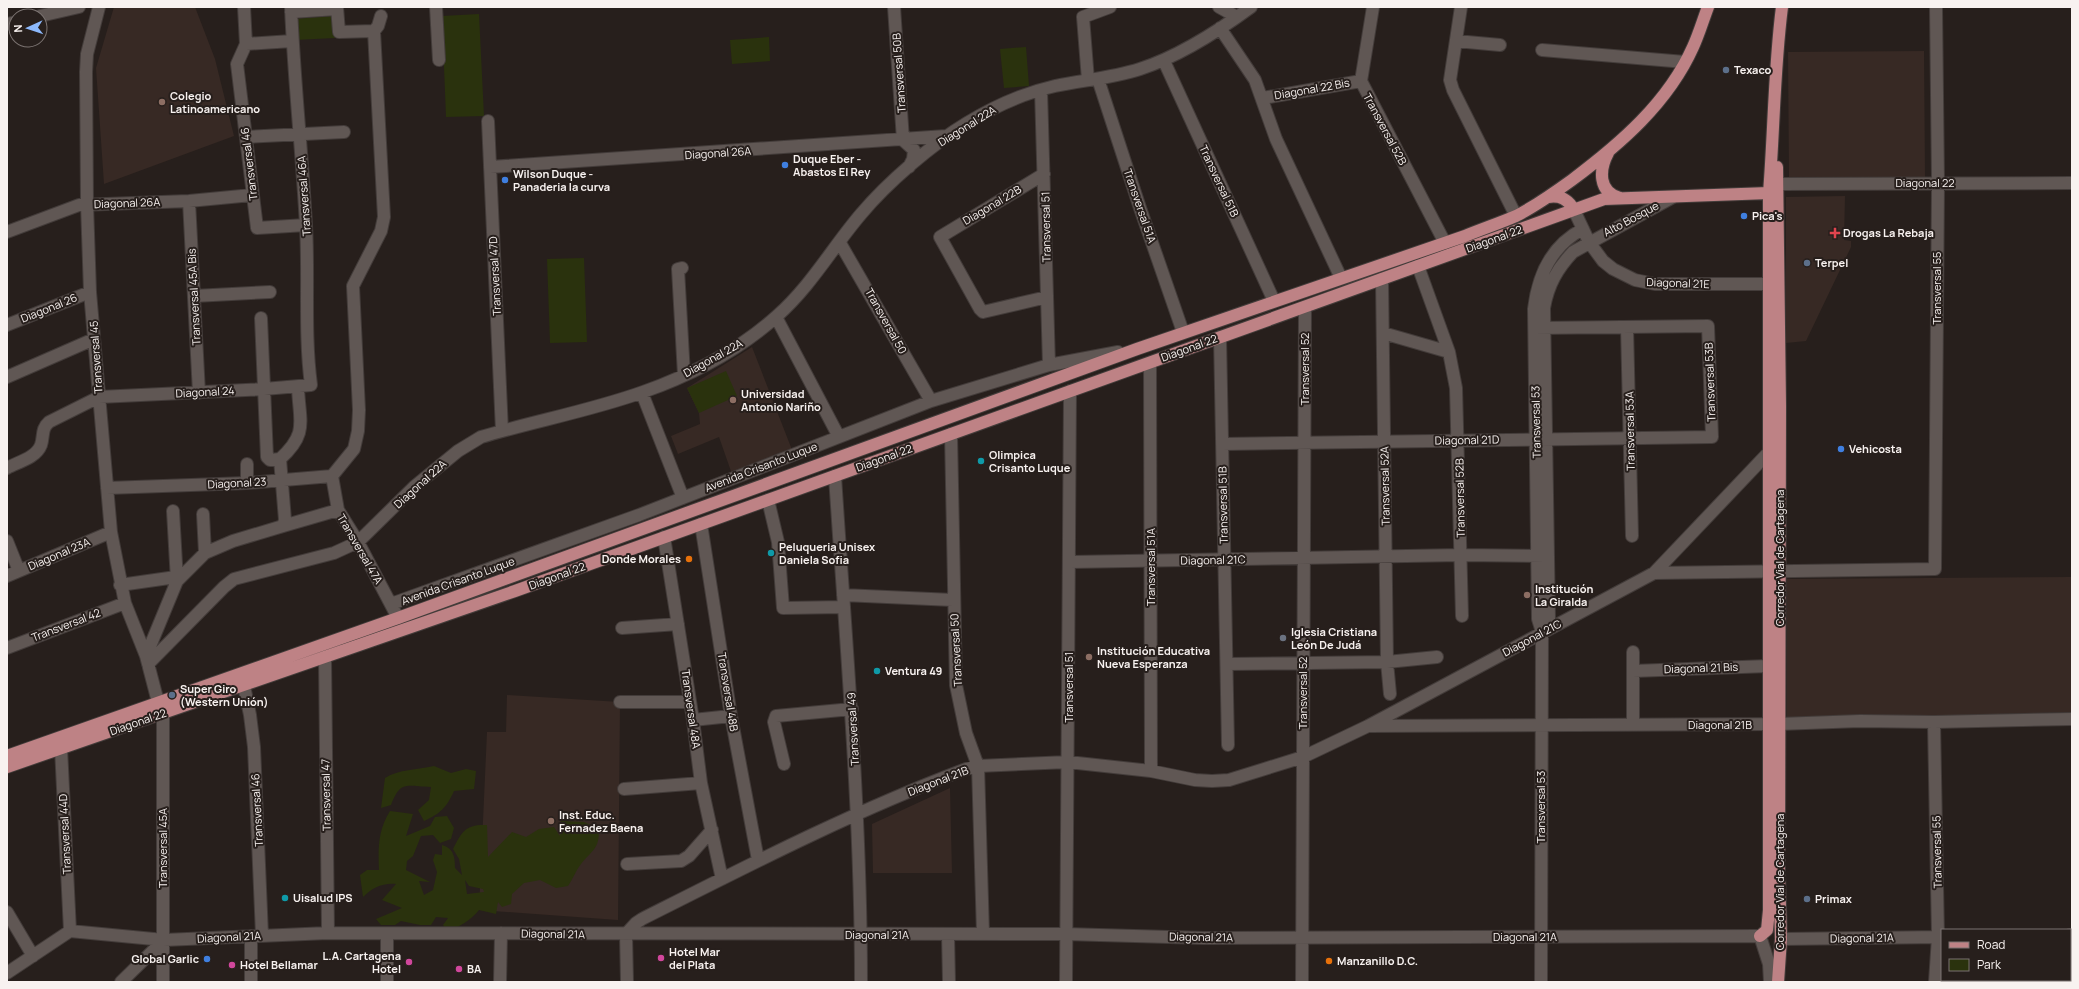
<svg xmlns="http://www.w3.org/2000/svg" width="2079" height="989" viewBox="0 0 2079 989" font-family="Manrope,sans-serif">
	<style>
		.built { fill: #372924 }
		.green { fill: #2a320d; fill-rule: evenodd }
		.lines { fill: none; stroke-linecap: round; stroke-linejoin: round }
		.minor-casing { stroke: #433c3a; stroke-width: 14 }
		.major-casing { stroke: #433c3a; stroke-width: 14 }
		.minor { stroke: #605754; stroke-width: 12 }
		.major { stroke: #be8285; stroke-width: 12 }
		.service-dot { fill: #5c6f8a; stroke: #271f1c; stroke-width: 1.5 }
		.education-dot { fill: #8d6e63; stroke: #271f1c; stroke-width: 1.5 }
		.shop-dot { fill: #3f7fe0; stroke: #271f1c; stroke-width: 1.5 }
		.health-dot { fill: #e0444e; stroke: #271f1c; stroke-width: 1.5 }
		.culture-dot { fill: #0f9aa8; stroke: #271f1c; stroke-width: 1.5 }
		.food-dot { fill: #e8710a; stroke: #271f1c; stroke-width: 1.5 }
		.worship-dot { fill: #6b7280; stroke: #271f1c; stroke-width: 1.5 }
		.hotel-dot { fill: #d1479c; stroke: #271f1c; stroke-width: 1.5 }
		.labels { text-anchor: middle; stroke-width: 4; stroke-linejoin: round; paint-order: stroke }
		.poi-label { font-size: 11px; font-weight: bold; fill: #f8f2f0; stroke: #271f1c; text-anchor: start }
		.street-label { font-size: 11px; fill: #f8f2f0; stroke: #271f1c }
	</style>
	<rect width="100%" height="100%" fill="#271f1c"/>
	<path class="built" d="M114,7H195L215,59L234,136L104,184L96,68Z
		M1924,51L1925,177H1789L1788,52Z
		M1845,196L1844,240L1851,241V247L1806,341L1786,343V197Z
		M752,347L794,455L733,477L719,437L678,454L671,436L700,424L699,413L687,388Z
		M2072,577V712L1787,720V579Z
		M507,695L620,702L618,920L479,910L487,732H506Z
		M950,788L952,873H873L872,824Z"/>
	<path class="green" d="M479,14L484,116L446,117L442,16Z
		M333,16L335,38L295,40L294,19Z
		M769,37L770,61L732,64L730,40Z
		M1026,47L1029,86L1004,88L1000,49Z
		M584,258L587,342L550,343L547,259Z
		M726,371L737,396L699,413L687,388Z
		M434,766L451,773L466,769L476,771L474,789L454,791C447,807 440,814 424,821L418,810L429,800L431,787C407,787 401,779 391,805L381,808L385,778C399,769 417,770 434,766Z
		M390,811L413,814L406,836L430,826L435,817L447,816L454,828L451,839L440,843L433,835L421,836L413,856L407,861L406,870L430,882L419,881L424,895L433,890L437,872L433,860L435,854L442,855V845C454,848 455,858 455,868L462,875L459,859L453,849C462,831 466,824 487,825L488,857L512,832L526,837L539,829L554,827L560,836L561,821L584,822L599,829C599,850 593,849 581,864C576,870 573,879 568,886L556,888L540,880L524,883L512,894L511,904L502,907L498,902L496,914L479,910C472,919 458,929 447,930L443,925L448,918L436,917L431,925H420L401,921L395,925H381L376,919L402,908L382,900L396,884C381,883 373,888 363,897L360,875L367,870H379C378,848 378,830 390,811ZM465,880L469,886L483,889L484,892L467,894Z"/>
	<g class="lines">
		<defs>
			<path id="minor" d="M99,7L87,54L86,72L87,204L90,292L111,532L125,603L146,656L158,702
				M244,7L246,44L237,64L257,228L306,225
				M337,7L339,32L374,31L378,26L381,16
				M436,7L439,60
				M894,7L903,140
				M1219,7L1237,17
				M1373,7L1361,81L1445,243
				M1461,7L1450,80L1453,90L1516,216
				M291,12L337,9
				M40,16L79,7
				M7,24L16,22
				M1220,28L1255,80L1276,139L1341,278
				M1456,41L1500,45
				M246,44L292,41
				M1542,50L1685,62
				M1164,61L1274,301
				M1098,79L1140,208L1183,332
				M1088,80L1083,17L1110,7
				M1041,90L1049,365
				M1263,98L1361,81
				M488,121L502,431
				M246,137L344,132
				M903,140L914,150L913,159L909,167
				M490,167L946,136
				M1044,174L940,237L980,309L983,312L1047,297
				M1779,184L2072,183
				M189,201L199,393
				M1574,210L1589,242L1603,261L1613,269L1635,280L1655,284H1770
				M7,232L79,205L189,201L252,195
				M840,243L931,401
				M1418,266L1449,352L1456,388L1462,616
				M682,268L678,269L684,375
				M1382,279L1387,662L1390,694
				M194,296L270,292
				M776,317L839,437
				M7,325L90,292
				M1627,327L1632,536
				M1383,333L1449,352
				M1220,337L1228,745
				M1150,363L1151,771
				M7,377L94,339
				M642,393L683,498
				M951,434L956,685L966,733L978,766L983,934
				M1222,444L1712,437L1708,326L1535,328
				M280,459C309,433 299,421 298,387
				M7,468C18,462 36,458 41,445C44,436 41,429 49,422L99,397L264,389L311,385C304,332 309,279 306,225C302,152 294,80 291,7
				M332,476L338,510L358,542L398,618
				M835,476C846,645 861,813 861,982
				M247,483V464
				M107,488L247,483L332,476L354,449L358,431L359,410L353,286L381,231L384,217L374,31
				M768,500L778,542L783,608L844,607
				M173,511L177,581
				M203,514L205,553
				M701,524L731,716L758,860
				M283,526L338,510
				M664,537L693,720L701,783L722,879
				M7,541L19,571
				M1070,562L1461,555L1545,556
				M1654,573L1935,569L1938,183L1936,7
				M7,576L111,532
				M120,585L176,577
				M843,595L953,600
				M391,604L639,515L931,401L1049,365L1118,352
				M622,628L678,624
				M1542,632L1549,619L1544,308C1548,285 1557,269 1573,252L1673,197
				M7,648L125,603
				M146,656L177,581L205,553L233,541L283,526L285,520L280,459L270,460L267,457L261,318
				M325,657L328,933
				M148,664L224,587L234,579L334,553L358,542L414,487L458,451L481,437C534,421 590,411 643,392C691,375 739,350 777,316C811,286 832,248 861,214C887,183 932,144 967,123C995,106 1024,93 1055,86C1084,80 1112,78 1140,69C1180,56 1217,32 1251,7
				M1227,664L1387,662L1437,657
				M1633,671L1769,666
				M244,686L250,715L254,747L262,935
				M620,702H690
				M163,713V982
				M693,720L731,716
				M1934,722L1938,937L1935,982
				M1633,725V652
				M1369,726L1779,724L1860,721L1934,722L2072,719
				M58,739L61,748L70,931
				M784,764L774,722L776,716L852,709
				M624,789L701,783
				M627,864L681,861L689,856L712,830
				M7,912L33,956
				M948,934L949,982
				M2070,935H2072
				M1781,939L1942,937
				M7,973L70,931L164,940L328,933L1065,934L1204,938L1760,936L1769,964L1770,982
				M121,982L164,940
				M251,982V936
				M387,982V934
				M500,982L501,933
				M627,982L626,934L636,923L642,919C749,865 854,811 966,769L978,766L1068,762L1151,771L1195,780L1212,781L1229,780L1303,757L1368,726L1654,573L1770,451
				M1066,982L1070,391
				M1302,982L1305,308
				M1541,982L1542,632L1538,619L1534,309C1538,275 1552,245 1583,229"/>
			<path id="major" d="M1608,153C1599,170 1598,192 1620,198
				M1777,167L1780,406L1779,873L1781,939L1778,982
				M1548,197C1560,195 1568,199 1574,210
				M7,756L398,618L1137,349L1465,236C1482,229 1500,223 1516,216C1536,206 1554,193 1572,180C1620,144 1668,103 1693,47C1699,34 1703,20 1708,7
				M7,767L515,591L1604,199L1769,193
				M1760,936L1767,930L1769,910V193C1774,131 1774,69 1782,7"/>
		</defs>
		<use href="#minor" class="minor-casing"/>
		<use href="#major" class="major-casing"/>
		<use href="#minor" class="minor"/>
		<use href="#major" class="major"/>
	</g>
	<g class="service-dot">
		<circle cx="1726" cy="70" r="4"/>
		<circle cx="1807" cy="263" r="4"/>
		<circle cx="172" cy="695" r="4"/>
		<circle cx="1807" cy="899" r="4"/>
	</g>
	<g class="education-dot">
		<circle cx="162" cy="102" r="4"/>
		<circle cx="733" cy="400" r="4"/>
		<circle cx="1527" cy="595" r="4"/>
		<circle cx="1089" cy="657" r="4"/>
		<circle cx="551" cy="821" r="4"/>
	</g>
	<g class="shop-dot">
		<circle cx="785" cy="165" r="4"/>
		<circle cx="505" cy="180" r="4"/>
		<circle cx="1744" cy="216" r="4"/>
		<circle cx="1841" cy="449" r="4"/>
		<circle cx="207" cy="959" r="4"/>
	</g>
	<path class="health-dot" d="M1833 227h4v4h4v4h-4v4h-4v-4h-4v-4h4z"/>
	<g class="culture-dot">
		<circle cx="981" cy="461" r="4"/>
		<circle cx="771" cy="553" r="4"/>
		<circle cx="877" cy="671" r="4"/>
		<circle cx="285" cy="898" r="4"/>
	</g>
	<g class="food-dot">
		<circle cx="689" cy="559" r="4"/>
		<circle cx="1329" cy="961" r="4"/>
	</g>
	<circle class="worship-dot" cx="1283" cy="638" r="4"/>
	<g class="hotel-dot">
		<circle cx="661" cy="958" r="4"/>
		<circle cx="409" cy="962" r="4"/>
		<circle cx="232" cy="965" r="4"/>
		<circle cx="459" cy="969" r="4"/>
	</g>
	<g class="labels">
		<g class="poi-label">
			<text x="1734" y="74">Texaco</text>
			<text x="170" y="100">Colegio<tspan x="170" dy="13">Latinoamericano</tspan></text>
			<text x="793" y="163">Duque Eber -<tspan x="793" dy="13">Abastos El Rey</tspan></text>
			<text x="513" y="178">Wilson Duque -<tspan x="513" dy="13">Panaderia la curva</tspan></text>
			<text x="1752" y="220">Pica's</text>
			<text x="1843" y="237">Drogas La Rebaja</text>
			<text x="1815" y="267">Terpel</text>
			<text x="741" y="398">Universidad<tspan x="741" dy="13">Antonio Nariño</tspan></text>
			<text x="1849" y="453">Vehicosta</text>
			<text x="989" y="459">Olimpica<tspan x="989" dy="13">Crisanto Luque</tspan></text>
			<text x="779" y="551">Peluqueria Unisex<tspan x="779" dy="13">Daniela Sofia</tspan></text>
			<text x="681" y="563" text-anchor="end">Donde Morales</text>
			<text x="1535" y="593">Institución<tspan x="1535" dy="13">La Giralda</tspan></text>
			<text x="1291" y="636">Iglesia Cristiana<tspan x="1291" dy="13">León De Judá</tspan></text>
			<text x="1097" y="655">Institución Educativa<tspan x="1097" dy="13">Nueva Esperanza</tspan></text>
			<text x="885" y="675">Ventura 49</text>
			<text x="180" y="693">Super Giro<tspan x="180" dy="13">(Western Unión)</tspan></text>
			<text x="559" y="819">Inst. Educ.<tspan x="559" dy="13">Fernadez Baena</tspan></text>
			<text x="293" y="902">Uisalud IPS</text>
			<text x="1815" y="903">Primax</text>
			<text x="669" y="956">Hotel Mar<tspan x="669" dy="13">del Plata</tspan></text>
			<text x="401" y="960" text-anchor="end">L.A. Cartagena<tspan x="401" dy="13">Hotel</tspan></text>
			<text x="199" y="963" text-anchor="end">Global Garlic</text>
			<text x="1337" y="965">Manzanillo D.C.</text>
			<text x="240" y="969">Hotel Bellamar</text>
			<text x="467" y="973">BA</text>
		</g>
		<g class="street-label">
			<text transform="translate(899 73) rotate(-94)" y="4">Transversal 50B</text>
			<text transform="translate(1312 89) rotate(-10)" y="4">Diagonal 22 Bis</text>
			<text transform="translate(967 126) rotate(-32)" y="4">Diagonal 22A</text>
			<text transform="translate(1385 129) rotate(62)" y="4">Transversal 52B</text>
			<text transform="translate(718 153) rotate(-4)" y="4">Diagonal 26A</text>
			<text transform="translate(249 164) rotate(-97)" y="4">Transversal 46</text>
			<text transform="translate(1219 181) rotate(65)" y="4">Transversal 51B</text>
			<text x="1925" y="187">Diagonal 22</text>
			<text transform="translate(304 196) rotate(-94)" y="4">Transversal 46A</text>
			<text transform="translate(127 203) rotate(-2)" y="4">Diagonal 26A</text>
			<text transform="translate(992 205) rotate(-31)" y="4">Diagonal 22B</text>
			<text transform="translate(1140 206) rotate(71)" y="4">Transversal 51A</text>
			<text transform="translate(1631 219) rotate(-28)" y="4">Alto Bosque</text>
			<text transform="translate(1046 227) rotate(-91)" y="4">Transversal 51</text>
			<text transform="translate(1494 239) rotate(-20)" y="4">Diagonal 22</text>
			<text transform="translate(495 276) rotate(-93)" y="4">Transversal 47D</text>
			<text transform="translate(1678 283) rotate(2)" y="4">Diagonal 21E</text>
			<text transform="translate(1937 288) rotate(-90)" y="4">Transversal 55</text>
			<text transform="translate(194 297) rotate(-93)" y="4">Transversal 45A Bis</text>
			<text transform="translate(49 308) rotate(-22)" y="4">Diagonal 26</text>
			<text transform="translate(886 321) rotate(61)" y="4">Transversal 50</text>
			<text transform="translate(1189 348) rotate(-20)" y="4">Diagonal 22</text>
			<text transform="translate(96 357) rotate(-94)" y="4">Transversal 45</text>
			<text transform="translate(713 358) rotate(-29)" y="4">Diagonal 22A</text>
			<text transform="translate(1305 369) rotate(-90)" y="4">Transversal 52</text>
			<text transform="translate(1710 382) rotate(-92)" y="4">Transversal 53B</text>
			<text transform="translate(205 392) rotate(-3)" y="4">Diagonal 24</text>
			<text transform="translate(1536 422) rotate(-91)" y="4">Transversal 53</text>
			<text transform="translate(1630 431) rotate(-91)" y="4">Transversal 53A</text>
			<text transform="translate(1467 440) rotate(-1)" y="4">Diagonal 21D</text>
			<text transform="translate(884 458) rotate(-20)" y="4">Diagonal 22</text>
			<text transform="translate(761 467) rotate(-21)" y="4">Avenida Crisanto Luque</text>
			<text transform="translate(237 483) rotate(-3)" y="4">Diagonal 23</text>
			<text transform="translate(420 484) rotate(-42)" y="4">Diagonal 22A</text>
			<text transform="translate(1385 486) rotate(-91)" y="4">Transversal 52A</text>
			<text transform="translate(1460 498) rotate(-91)" y="4">Transversal 52B</text>
			<text transform="translate(1223 505) rotate(-91)" y="4">Transversal 51B</text>
			<text transform="translate(360 549) rotate(60)" y="4">Transversal 47A</text>
			<text transform="translate(59 554) rotate(-23)" y="4">Diagonal 23A</text>
			<text transform="translate(1780 558) rotate(-90)" y="4">Corredor Vial de Cartagena</text>
			<text transform="translate(1213 560) rotate(-1)" y="4">Diagonal 21C</text>
			<text transform="translate(1151 567) rotate(-90)" y="4">Transversal 51A</text>
			<text transform="translate(557 576) rotate(-20)" y="4">Diagonal 22</text>
			<text transform="translate(458 581) rotate(-20)" y="4">Avenida Crisanto Luque</text>
			<text transform="translate(66 625) rotate(-21)" y="4">Transversal 42</text>
			<text transform="translate(1532 638) rotate(-28)" y="4">Diagonal 21C</text>
			<text transform="translate(956 650) rotate(-93)" y="4">Transversal 50</text>
			<text transform="translate(1701 668) rotate(-2)" y="4">Diagonal 21 Bis</text>
			<text transform="translate(1069 687) rotate(-90)" y="4">Transversal 51</text>
			<text transform="translate(728 692) rotate(81)" y="4">Transversal 48B</text>
			<text transform="translate(1303 693) rotate(-90)" y="4">Transversal 52</text>
			<text transform="translate(691 709) rotate(82)" y="4">Transversal 48A</text>
			<text transform="translate(138 722) rotate(-19)" y="4">Diagonal 22</text>
			<text x="1720" y="729">Diagonal 21B</text>
			<text transform="translate(853 729) rotate(-93)" y="4">Transversal 49</text>
			<text transform="translate(938 781) rotate(-21)" y="4">Diagonal 21B</text>
			<text transform="translate(326 795) rotate(-91)" y="4">Transversal 47</text>
			<text transform="translate(1541 807) rotate(-90)" y="4">Transversal 53</text>
			<text transform="translate(257 810) rotate(-93)" y="4">Transversal 46</text>
			<text transform="translate(65 834) rotate(-93)" y="4">Transversal 44D</text>
			<text transform="translate(163 848) rotate(-90)" y="4">Transversal 45A</text>
			<text transform="translate(1937 852) rotate(-91)" y="4">Transversal 55</text>
			<text transform="translate(1780 882) rotate(-90)" y="4">Corredor Vial de Cartagena</text>
			<text transform="translate(553 934) rotate(1)" y="4">Diagonal 21A</text>
			<text x="877" y="939">Diagonal 21A</text>
			<text transform="translate(229 937) rotate(-3)" y="4">Diagonal 21A</text>
			<text transform="translate(1201 937) rotate(1)" y="4">Diagonal 21A</text>
			<text x="1525" y="941">Diagonal 21A</text>
			<text transform="translate(1862 938) rotate(-1)" y="4">Diagonal 21A</text>
		</g>
	</g>
	<rect width="2079" height="989" fill="none" stroke="#f8f2f0" stroke-width="16"/>
	<rect x="1941" y="929" width="130" height="52" fill="#271f1c" stroke="#7b7371"/>
	<rect x="1949" y="942" width="20" height="6" fill="#be8285" stroke="#7b7371"/>
	<text x="1977" y="949" font-size="12" fill="#f8f2f0">Road</text>
	<rect x="1949" y="959" width="20" height="12" fill="#2a320d" stroke="#7b7371"/>
	<text x="1977" y="969" font-size="12" fill="#f8f2f0">Park</text>
	<g transform="translate(28 28) rotate(267)"><circle r="19" fill="#271f1c" stroke="#7b7371"/>
	<path d="M0-3L7 15L0 10L-7 15Z" fill="#8db9fc"/>
	<text y="-6" font-size="11" font-weight="bold" text-anchor="middle" fill="#f8f2f0">N</text>
	</g>
</svg>
